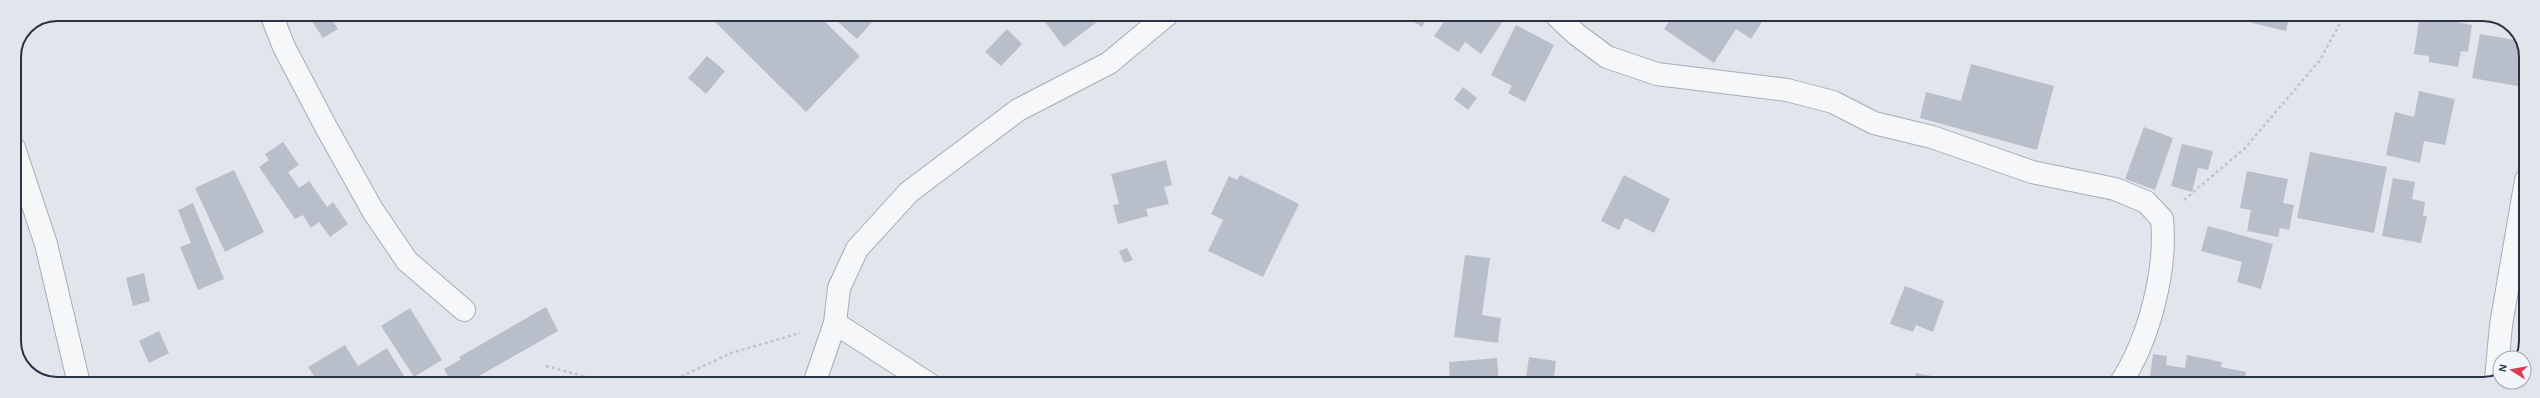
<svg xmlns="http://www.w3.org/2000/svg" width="2540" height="398" viewBox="0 0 2540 398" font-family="'Alegreya Sans',sans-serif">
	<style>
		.building { fill: #b9bfca }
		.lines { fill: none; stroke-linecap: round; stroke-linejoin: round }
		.minor-casing { stroke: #a6adb7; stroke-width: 24 }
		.tertiary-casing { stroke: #a6adb7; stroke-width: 24 }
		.path { stroke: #c0c4ca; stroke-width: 2.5; stroke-dasharray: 3 3; stroke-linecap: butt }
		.minor { stroke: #f5f7f9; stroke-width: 22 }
		.tertiary { stroke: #f5f7f9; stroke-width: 22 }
		.rim { fill: none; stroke: #283345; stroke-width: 2 }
	</style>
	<rect width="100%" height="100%" fill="#e2e6ec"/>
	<path class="building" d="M321,14H328L338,29L323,38L311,20Z
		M575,14H592L587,22Z
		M707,14H817L860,56L806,112Z
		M829,14H869L867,16L873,21L857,39Z
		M1039,14H1091L1097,22L1064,47Z
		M1102,14H1115L1106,20Z
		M1401,14H1429L1422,27Z
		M1449,14H1493L1503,21L1481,54L1465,42L1458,52L1434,36Z
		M1674,14H1698L1703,18L1706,14H1725L1736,22L1741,14H1767L1751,39L1736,29L1714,63L1664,29Z
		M2254,14H2290L2286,31L2252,23Z
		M2420,14H2459L2458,22L2472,25L2468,52L2461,51L2458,67L2429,62V56L2414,54Z
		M1516,25L1554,45L1525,102L1508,93L1512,86L1491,75Z
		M1007,29L1022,44L1001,66L985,52Z
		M2480,34L2521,41L2526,51L2523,87L2472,78Z
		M707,56L725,71L706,94L688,78Z
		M1971,64L2054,86L2037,150L1920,118L1926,92L1961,101Z
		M1463,87L1477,98L1468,110L1454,99Z
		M2419,91L2455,99L2445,145L2424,141L2420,163L2386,155L2395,112L2414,117Z
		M2144,127L2173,138L2155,190L2125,179Z
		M283,142L299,165L288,172L299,188L309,181L327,207L333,202L348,224L330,237L319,222L311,228L303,215L295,219L259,167L269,160L265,154Z
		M2182,144L2213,151L2208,170L2198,168L2192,192L2171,186Z
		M2310,152L2387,167L2374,233L2297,218Z
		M1166,160L1172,185L1164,187L1169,204L1146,209L1148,216L1118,224L1113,205L1119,204L1111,174Z
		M234,170L264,232L225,252L195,188Z
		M2247,171L2288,179L2283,203L2294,205L2289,230L2280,228L2278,237L2247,231L2251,210L2240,208Z
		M1240,175L1299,204L1263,277L1208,251L1223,220L1211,214L1229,176L1237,180Z
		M1624,175L1670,199L1654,233L1625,218L1619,230L1601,221Z
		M2393,178L2415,182L2412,199L2425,202L2423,216H2427L2421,243L2382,236Z
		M193,203L224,279L198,290L180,247L191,243L178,210Z
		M2208,226L2273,244L2261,289L2237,282L2242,262L2201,251Z
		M1127,248L1133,260L1124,263L1119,251Z
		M1465,255L1490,258L1482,315L1501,318L1498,343L1454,337Z
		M144,273L150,301L133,306L126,278Z
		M1905,286L1944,301L1933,332L1916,325L1913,332L1890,324Z
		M546,307L558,331L465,384H452L444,369L461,359L459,357Z
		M410,308L442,360L414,377L381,326Z
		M159,331L169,353L149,363L139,341Z
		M345,345L358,366L387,348L409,384H319L308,367Z
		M2153,354L2167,356L2166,365L2185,368L2187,355L2222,362L2221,367L2246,372L2244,384H2149Z
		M1529,357L1556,361L1553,384H1525Z
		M1497,358L1499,384H1450L1449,362Z
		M1916,373L1968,383L1967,384H1913Z
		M1837,379L1857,383L1856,384H1836Z"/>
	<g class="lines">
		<defs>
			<path id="minor" d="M271,14L284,47L326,127L373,211L407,261L464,310
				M1555,14L1576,34L1607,57L1657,74L1787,90L1833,102L1874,123L1932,137L2032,172L2115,189L2146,202L2162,219C2167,271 2149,340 2120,384
				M835,323L929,384
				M2496,379L2501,325L2526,180
				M814,384L835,323L839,288L857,249L909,192L1018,110L1109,63L1168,14"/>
			<path id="tertiary" d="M14,148L46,244L79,384"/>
		</defs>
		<use href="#minor" class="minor-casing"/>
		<use href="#tertiary" class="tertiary-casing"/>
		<path class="path" d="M2184,200L2245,148L2320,60L2345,14
			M546,366L583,376L626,384
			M665,384L731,353L800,333"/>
		<use href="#minor" class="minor"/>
		<use href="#tertiary" class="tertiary"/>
	</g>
	<path d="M0 0H2540V398H0ZM57 21H2483A36 36 0 0 1 2519 57V341A36 36 0 0 1 2483 377H57A36 36 0 0 1 21 341V57A36 36 0 0 1 57 21Z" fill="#e2e5eb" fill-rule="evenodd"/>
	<path class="rim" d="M57 21H2483A36 36 0 0 1 2519 57V341A36 36 0 0 1 2483 377H57A36 36 0 0 1 21 341V57A36 36 0 0 1 57 21Z"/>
	<g transform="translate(2512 370) rotate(281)"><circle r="19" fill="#f2f5f9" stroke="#a1a7b1"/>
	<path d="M0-3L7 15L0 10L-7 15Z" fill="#da3e54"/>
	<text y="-6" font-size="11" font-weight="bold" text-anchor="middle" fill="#283345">N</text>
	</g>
</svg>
